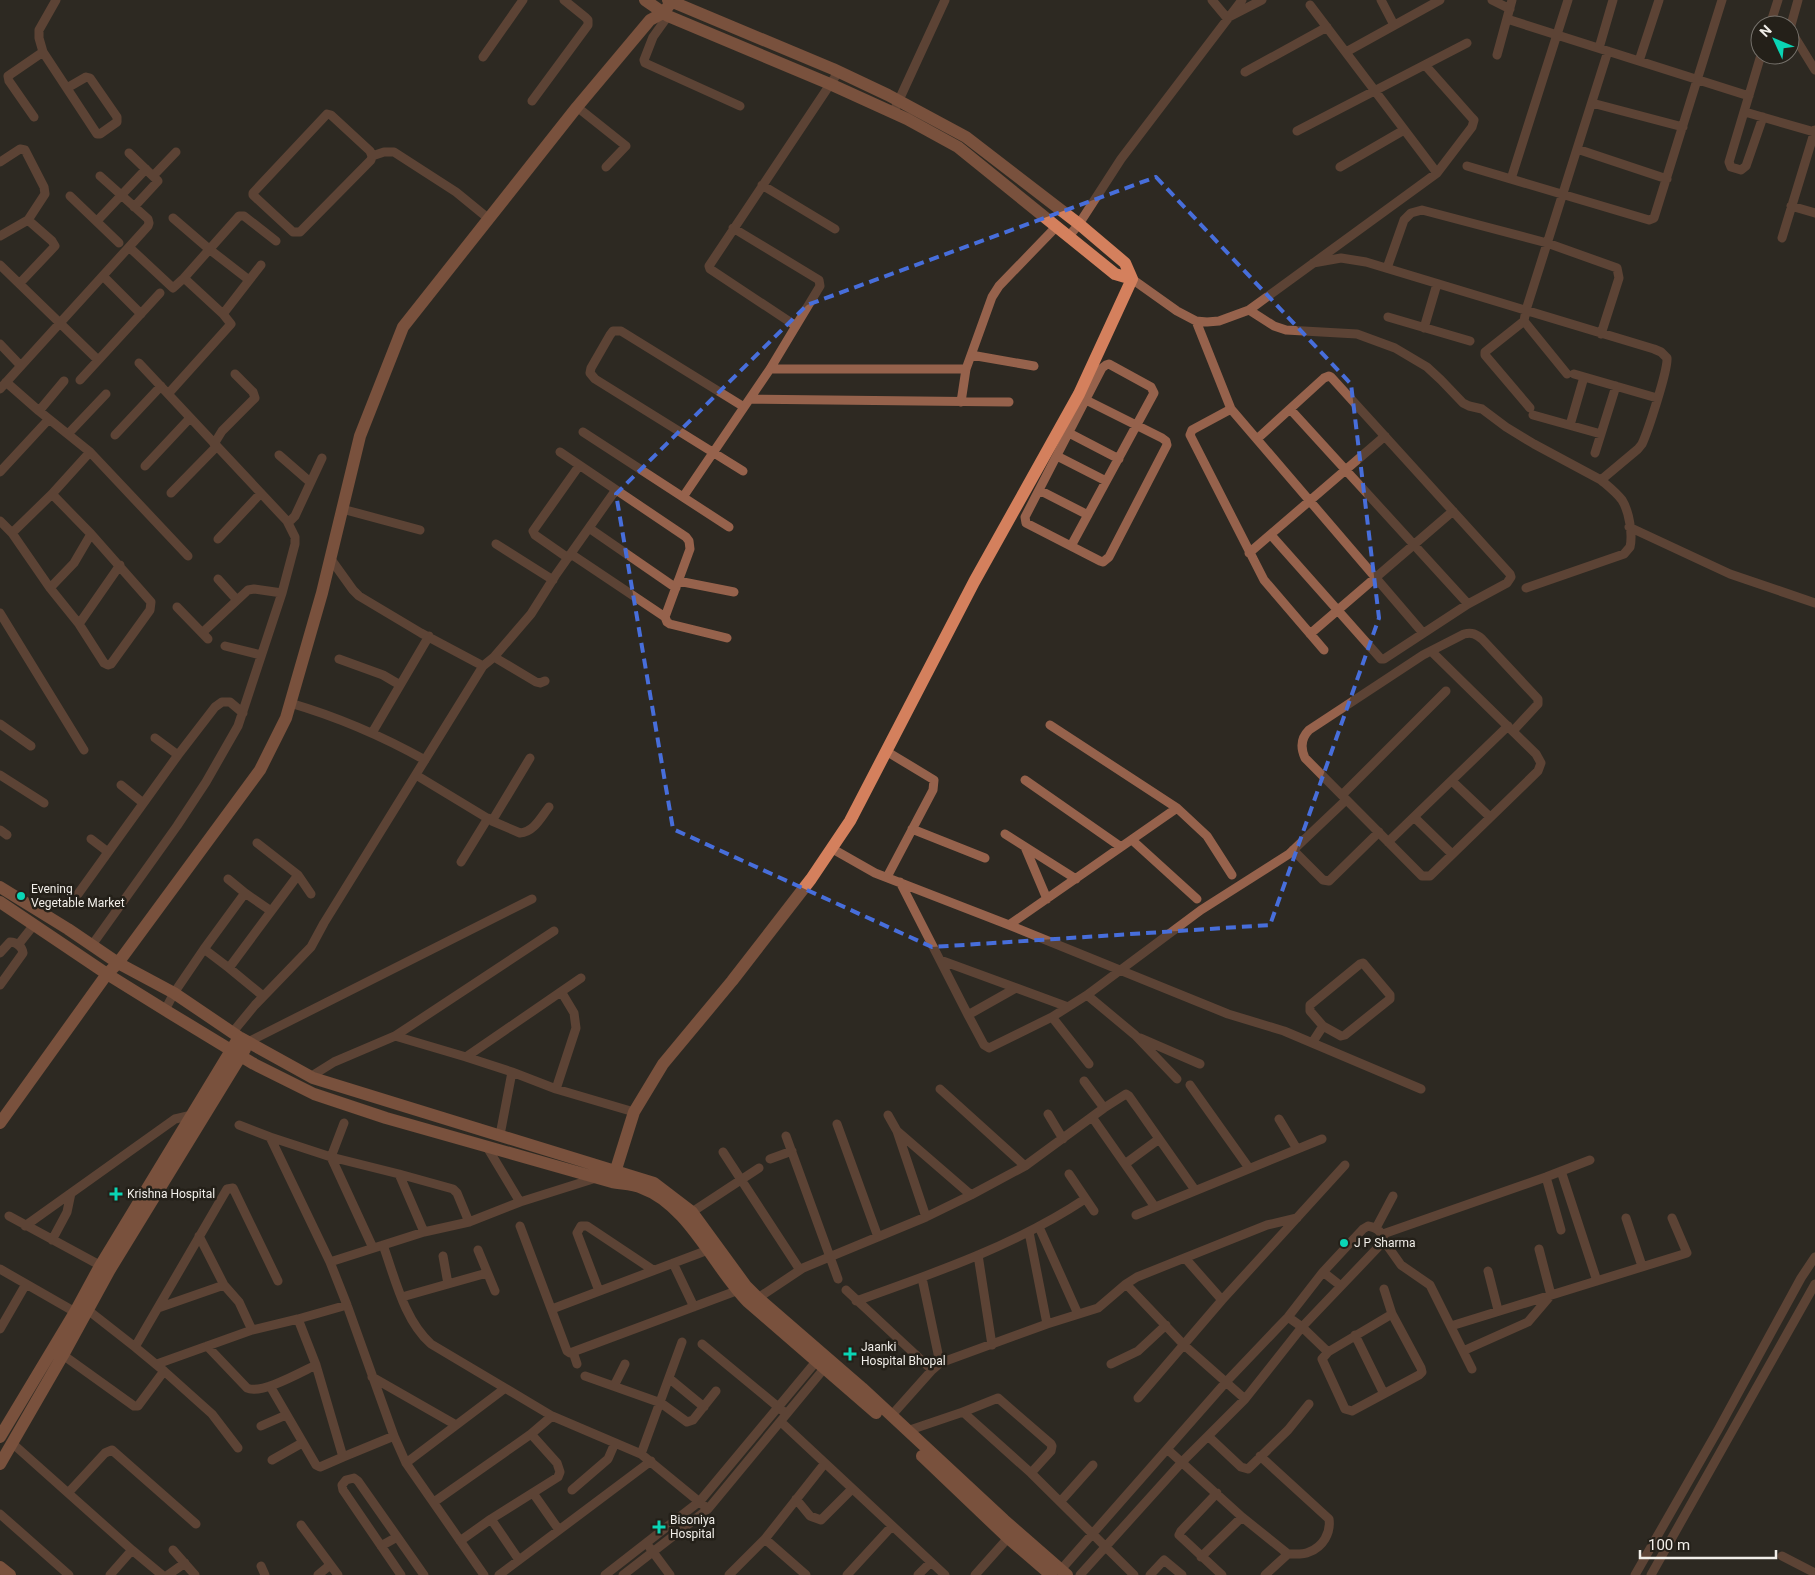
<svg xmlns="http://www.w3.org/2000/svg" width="1815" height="1575" viewBox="0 0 1815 1575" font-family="Roboto,sans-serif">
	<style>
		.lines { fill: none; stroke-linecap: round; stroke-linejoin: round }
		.street { stroke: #96624c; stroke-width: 9 }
		.secondary { stroke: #d4805d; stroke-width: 12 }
		.marked { fill: none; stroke: #476edb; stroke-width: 4; stroke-dasharray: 10 6; stroke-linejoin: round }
		.poi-dot { fill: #0ad5b5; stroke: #242019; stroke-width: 2 }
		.labels { text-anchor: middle; stroke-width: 5; stroke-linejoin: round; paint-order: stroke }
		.poi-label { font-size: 12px; fill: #f1eee9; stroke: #242019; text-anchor: start }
	</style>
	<rect width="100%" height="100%" fill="#2e2922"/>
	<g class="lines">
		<path class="street" d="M56,0L39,30V38L43,52L97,134H100L117,122V117L90,78L86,77L67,88
			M1212,0L1227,18L1262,0
			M1381,0L1394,25
			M1492,0L1510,9
			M1798,0L1791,25V31L1815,70
			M1310,5L1437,173
			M668,16L653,37L644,60L645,63L740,106
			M1507,19L1749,96
			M1770,25L1778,0
			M1599,48L1613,0
			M1346,52L1440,0
			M1497,55L1512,0
			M1761,55L1729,162L1731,167L1741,170L1746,166L1763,117
			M483,57L523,0
			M1639,61L1659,0
			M1245,72L1327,27
			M532,101L588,25V20L585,17L564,0
			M1592,103L1683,127
			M577,107L626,146L606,167
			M1745,112L1814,132
			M893,113L945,0
			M34,117L9,81L8,76L43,52
			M1297,131L1467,43
			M1577,149L1667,179
			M129,153L158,181L134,207
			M372,156L371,160L300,232H293L253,195V193L327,114L331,115L370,151L372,156L384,152H394L456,192L489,219
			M0,162L20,149L25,150L44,187L45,194L28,220L0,236
			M1467,166L1649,220L1654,218L1722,0
			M1340,167L1404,130
			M100,176L148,219L149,223L148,226L129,247
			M153,176L176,152
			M1511,179L1568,0
			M762,185L835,229
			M70,196L119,243
			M1791,206L1815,213
			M173,218L209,249L249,280
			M97,221L146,169
			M1069,236L1079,224L1121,159L1242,0
			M1782,238L1815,130
			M1313,263L1341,258L1366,262L1654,349L1661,352L1667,358C1668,370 1648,431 1642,444L1638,449L1601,480C1608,486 1616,492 1622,500C1629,511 1633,534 1630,547L1624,554L1526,588
			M0,265L98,360
			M1387,268L1404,220L1411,213L1422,210L1547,243L1617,268L1619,278L1601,334
			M103,276L141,314
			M1132,279L1177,311L1196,321L1207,322L1219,321L1249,310L1437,173L1472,127L1474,120L1472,118L1425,65
			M20,283L55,246L52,241L28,220
			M1249,310L1274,326L1286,330L1357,334L1395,348L1427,367L1441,380L1463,403L1469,406L1482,409L1506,427L1534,444L1601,480
			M223,314L261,265
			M1388,317L1470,341
			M1196,321L1231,409L1423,633
			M1524,321L1567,374
			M796,326L710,269L709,266L839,71
			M1424,328L1437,284
			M0,344L21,366
			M971,355L1034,366
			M770,369H966L992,297L999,286L1056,227
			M1574,374L1657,398
			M80,380L160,293
			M6,382L39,411L90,452L188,556
			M0,389L129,247L173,288L184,278L239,216H244L276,241
			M168,394L231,324L223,314L184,278
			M750,399L1009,402
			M961,402L966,369
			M1530,408L1485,355V352L1524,321L1526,310L1608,51
			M1231,409L1192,430L1190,435L1264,580L1324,650
			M1290,409L1468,604
			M39,411L64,381
			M1533,415L1601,434
			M1570,425L1584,377
			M583,432L729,527
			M1069,433L1119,459
			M68,434L106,394
			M115,435L161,386
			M1257,439L1324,378L1329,376L1331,377L1510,574L1511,577L1507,583L1468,604L1384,659H1381L1271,535
			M214,444L222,431L255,398L253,392L235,374
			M560,452L686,537L689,541L690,549L665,617L667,622L670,624L727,638
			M1595,453L1616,386
			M279,455L310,482
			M1057,456L1106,481
			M145,466L190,418
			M743,471L595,379L590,373L591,368L610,335L613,331H621L744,407
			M0,472L49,419
			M1039,490L1088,515
			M171,493L217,446
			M683,497L770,369L820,286L819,280L733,228
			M342,509L420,530
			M0,521L12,533L50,588L79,624L104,663L108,665L111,664L150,610L151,602L91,534L52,494
			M287,521L291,520L295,516L322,458
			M1629,527L1730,574L1815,603
			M589,528L676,588
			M12,533L52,494L90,452
			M218,539L261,493
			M496,544L553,580
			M1071,546L1154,393L1151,387L1109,364L1106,365L1102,368L1025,517L1026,523L1100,561L1103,562L1109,557L1167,445L1166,441L1162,438L1086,400
			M1249,553L1385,436
			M571,554L665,617
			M330,558L353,590L359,596L421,633L483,666
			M568,558L535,535L533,531L579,466
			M218,579L237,600
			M678,581L734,592
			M50,588L74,563L91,534
			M177,607L208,639
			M0,613L84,750
			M79,624L120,565
			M202,633L248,590L254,589L282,593
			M1310,634L1453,511
			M225,646L261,655
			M1431,651L1536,754L1541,763L1538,771L1430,876H1422L1305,758C1300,747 1301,738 1309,730L1423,655L1464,634C1472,632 1476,634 1482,639L1538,699V704L1513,731
			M494,657L536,682L540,683L545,681
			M339,659L383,675L400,685
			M290,703C338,717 382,736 425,760
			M0,724L31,746
			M1050,725L1177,808L1207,836L1232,875
			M372,733L429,636
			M155,738L178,755
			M886,751L934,780L933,790L887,877
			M0,775L44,803
			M416,775L492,821L520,833C534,832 541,817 549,807
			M1025,780L1121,847
			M1452,781L1490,817
			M121,785L143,803
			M1342,795L1446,691
			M1414,817L1452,854
			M492,821L530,758
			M912,829L985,858
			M0,830L7,835
			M1005,834L1076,879
			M91,839L108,852
			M1132,840L1197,899
			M1388,842L1508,726
			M257,843L298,875L311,894
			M1025,847L1047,899
			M831,848L875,873L1009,925L1228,1014L1284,1031L1421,1089
			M1293,850L1323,880L1329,881L1379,832
			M461,862L488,818
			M228,879L245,893
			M900,882L968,1015L984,1045L989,1048L1052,1017L1087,995L1201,910L1289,854L1346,800
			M78,894L178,755L215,707L222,702H230L243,713
			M271,911L245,893L204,949L229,968L298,875
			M1009,925L1177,808
			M18,945L33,926
			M92,945L177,826L206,782L238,726L282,593L295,544V537L287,521L139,363
			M0,953L10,942C16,942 22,946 23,953L0,985
			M940,960L1068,1007
			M229,968L263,996
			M1087,995L1135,1035L1177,1079
			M165,1010L174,993L204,949
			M968,1015L1016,988
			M1052,1017L1089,1064
			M232,1033L255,1005L311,947L324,923L483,666L494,657L531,614L555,576L615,491
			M395,1036L466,1057L581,978
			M1140,1038L1200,1064
			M248,1042L532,899
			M1312,1043L1323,1026L1310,1011V1005L1360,964L1363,963L1390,995V999L1345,1035L1341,1036L1323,1026
			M466,1057L512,1072L556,1089L634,1112
			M310,1077L334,1062L395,1036L554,931
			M1084,1081L1104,1108
			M1190,1085L1249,1168
			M556,1089L576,1028L574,1013L562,993
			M940,1089L1025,1166
			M1048,1114L1063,1139
			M888,1115L897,1131L926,1217
			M1092,1117L1155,1207
			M1279,1119L1297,1149
			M344,1123L331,1157L373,1248
			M837,1124L878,1237
			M239,1125L270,1137L330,1262L347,1305L298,1319L252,1330
			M897,1131L971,1195
			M500,1135L512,1072
			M786,1136L838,1279
			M270,1137L331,1157L399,1174L453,1189L457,1193L469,1222L424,1232L330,1262
			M487,1147L520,1202
			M723,1152L800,1270
			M770,1159L792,1151
			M1125,1164L1159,1139
			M1561,1171L1597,1281
			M399,1174L424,1232
			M1069,1174L1094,1211
			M1546,1177L1561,1230
			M692,1212L759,1168
			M1136,1215L1322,1139
			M9,1216L105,1268
			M1626,1218L1642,1266
			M469,1222L520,1202L596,1178
			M25,1226L175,1119L192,1115
			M520,1226L567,1351L570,1353L736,1291
			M1039,1227L1078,1314
			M1376,1228L1393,1196
			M1029,1232L1047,1324
			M1383,1234L1546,1177L1590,1160
			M52,1240L67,1212L71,1193
			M1384,1241L1401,1265L1430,1285L1472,1369
			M383,1245C395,1278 404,1320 431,1344L552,1416L641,1454L708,1509
			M478,1250L495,1291
			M978,1255L992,1345
			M443,1256L448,1284
			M1185,1258L1222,1300
			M673,1263L694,1307
			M0,1269L75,1312
			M1488,1271L1498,1310
			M1323,1272L1341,1286
			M922,1278L940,1363
			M1126,1284L1184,1345L1245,1399
			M1384,1289L1392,1314
			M846,1290L932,1370
			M599,1291L577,1233L581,1226H587L653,1270
			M402,1297L487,1273
			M758,1298L803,1268L926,1217L971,1195L1025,1166L1104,1108L1126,1094L1129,1096L1195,1190
			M856,1301C935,1273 1016,1245 1085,1199
			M84,1307L135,1347L227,1189L233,1188L278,1281
			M158,1308L224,1285L199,1236
			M552,1309L708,1250
			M1288,1317L1302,1327L1328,1352L1392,1314L1421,1368L1422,1372L1419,1375L1352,1411L1345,1409L1322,1359L1328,1352
			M1451,1326L1687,1253L1672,1218
			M0,1329L26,1284
			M1355,1335L1384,1394
			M702,1344L783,1411
			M207,1346L247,1388C261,1395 301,1372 316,1365L298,1319
			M1463,1351L1528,1322L1551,1295L1539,1249
			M573,1352L577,1364
			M63,1355L134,1406H138L164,1371L135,1347
			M157,1364L252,1330L239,1302L224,1285
			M1111,1364L1138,1351L1166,1325
			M316,1365L343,1457L394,1436L347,1305
			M164,1371L212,1414L238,1448
			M585,1376L661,1403L687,1422L693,1420L716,1391
			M372,1377L456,1425
			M670,1379L704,1407
			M270,1386L316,1465L320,1467L343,1457
			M614,1386L625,1364
			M1138,1398L1222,1300L1345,1165
			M963,1412L998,1398L1051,1444L1052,1446L1051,1451L1031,1473
			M891,1416L932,1370L940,1363L1047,1324L1098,1308L1126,1284L1137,1277L1267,1225L1297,1218
			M781,1422L945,1575
			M261,1426L286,1415
			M907,1431L963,1412L1031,1473L1134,1575
			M394,1436L406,1463L484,1575
			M1208,1436L1241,1467L1248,1469L1288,1430L1309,1404
			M12,1443L132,1550L110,1575
			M1167,1449L1242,1517L1288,1554C1295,1554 1303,1555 1309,1552C1323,1547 1331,1533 1329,1519L1260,1456
			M641,1454L682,1342
			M272,1460L302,1443
			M406,1463L504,1389
			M572,1490L608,1459L615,1443
			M68,1493L105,1453L112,1450L196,1524
			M533,1493L559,1530
			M1217,1493L1181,1531L1179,1535L1222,1575
			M796,1499L810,1516L821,1520L852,1489
			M434,1502L531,1434L552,1416
			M1060,1502L1093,1465
			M0,1514L69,1575
			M491,1519L519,1560
			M301,1525L338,1575
			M765,1539L806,1575
			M460,1541L491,1519L558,1477L560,1472L557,1463L531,1434
			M381,1546L397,1537
			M650,1548L670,1575
			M132,1550L162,1575
			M173,1550L195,1575
			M1782,1556L1815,1573
			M1201,1557L1242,1517
			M261,1566L265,1575
			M1058,1573L1226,1382L1288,1317L1323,1272L1363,1229L1368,1226C1378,1228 1382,1232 1384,1241L1302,1327L1245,1399L1182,1462L1080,1575
			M168,1575L185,1563
			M318,1575L330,1565
			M401,1575L343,1490L342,1485L346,1480L354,1478L358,1481L424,1575
			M499,1575L651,1461
			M605,1575L700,1501L819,1358
			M623,1575L708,1509L827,1365
			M729,1575L765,1539L825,1463
			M847,1575L892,1526
			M918,1575L931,1562
			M975,1575L1008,1538
			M1150,1575L1164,1560L1182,1575
			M1265,1575L1288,1554
			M1635,1575L1718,1430L1801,1278L1815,1257
			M1651,1575L1815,1284"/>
		<path class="secondary" d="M645,0L668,16L830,84L907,119L958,147L1115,274L1132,279
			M0,887L68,929L118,963L174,993L239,1037L313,1078L654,1183L692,1212L746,1286L757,1297L862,1388L1004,1520L1067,1575
			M0,902L107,974L165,1010L254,1064L314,1094L386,1118L612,1182C622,1184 633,1184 642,1188C688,1204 715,1269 748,1302L876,1413
			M0,1123L107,974L118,963L260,770L286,718L322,593L360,436L403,327L577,107L650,20L663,13L673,0
			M612,1182L634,1112L663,1064L732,981L811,879L850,821L974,582L1079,394L1132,279L1125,263L1079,224L966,137L888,95L833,69L668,0
			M0,1437L75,1312L100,1266L236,1042
			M922,1456L1008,1538L1051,1575
			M0,1464L63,1355L109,1271L245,1049
			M0,1567L10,1575"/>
	</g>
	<path d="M0 0H1815V1575H0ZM1156,177L1351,384L1379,618L1270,925L932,947L673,829L616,494L807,305Z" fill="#2e2922" fill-opacity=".55" fill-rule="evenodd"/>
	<path class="marked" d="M1156,177L1351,384L1379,618L1270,925L932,947L673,829L616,494L807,305Z"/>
	<g class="poi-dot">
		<circle cx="21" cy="896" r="5"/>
		<path d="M113.5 1186.5h5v5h5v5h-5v5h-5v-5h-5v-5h5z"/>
		<circle cx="1344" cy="1243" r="5"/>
		<path d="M847.5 1346.5h5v5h5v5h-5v5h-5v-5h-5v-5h5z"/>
		<path d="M656.5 1519.5h5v5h5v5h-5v5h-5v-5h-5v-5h5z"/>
	</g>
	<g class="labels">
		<g class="poi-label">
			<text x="31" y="893">Evening<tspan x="31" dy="14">Vegetable Market</tspan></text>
			<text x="127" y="1198">Krishna Hospital</text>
			<text x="1354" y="1247">J P Sharma</text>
			<text x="861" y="1351">Jaanki<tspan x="861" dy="14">Hospital Bhopal</tspan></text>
			<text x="670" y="1524">Bisoniya<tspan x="670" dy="14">Hospital</tspan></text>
		</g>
	</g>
	<g transform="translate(1775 40) rotate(314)"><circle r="24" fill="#242019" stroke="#76726c"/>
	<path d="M0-4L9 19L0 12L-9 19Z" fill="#0ad5b5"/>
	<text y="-8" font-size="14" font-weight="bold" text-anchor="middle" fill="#f1eee9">N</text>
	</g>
	<path d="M1640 1550v8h136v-8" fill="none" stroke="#f1eee9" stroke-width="2.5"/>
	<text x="1648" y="1550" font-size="15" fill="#f1eee9" stroke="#242019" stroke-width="4" paint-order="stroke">100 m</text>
</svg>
